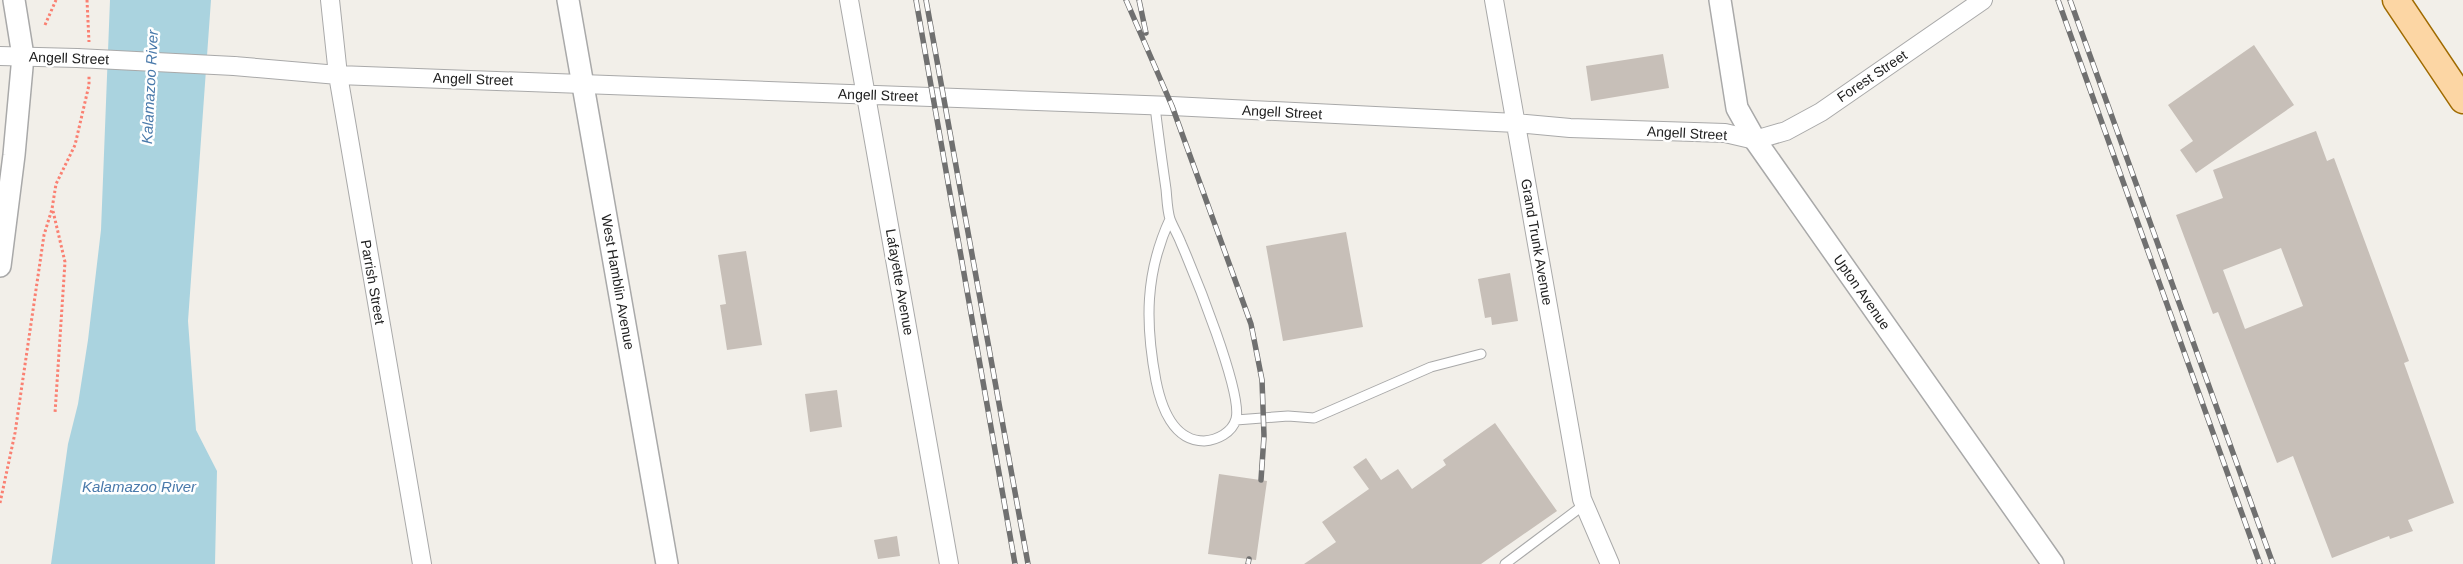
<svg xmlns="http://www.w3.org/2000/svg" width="2463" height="564" viewBox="0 0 2463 564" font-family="Arial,sans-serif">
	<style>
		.water { fill: #aad3df }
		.building { fill: #c7bfb8; fill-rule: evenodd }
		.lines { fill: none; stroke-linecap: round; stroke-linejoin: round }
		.service-casing { stroke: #a9a9a9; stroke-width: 11 }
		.minor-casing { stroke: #a9a9a9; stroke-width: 20 }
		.tertiary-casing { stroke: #a9a9a9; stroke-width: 24 }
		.primary-casing { stroke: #a06b00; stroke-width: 29 }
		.path { stroke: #fa8072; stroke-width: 3; stroke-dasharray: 2.5 2.5; stroke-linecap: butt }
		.service { stroke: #fff; stroke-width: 9 }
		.minor { stroke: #fff; stroke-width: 18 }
		.tertiary { stroke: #fff; stroke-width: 21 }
		.primary { stroke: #fcd6a4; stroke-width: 26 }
		.rail-casing { stroke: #707070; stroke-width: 5.5 }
		.rail { stroke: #fff; stroke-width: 4; stroke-dasharray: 11; stroke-linecap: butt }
		.minor-bridge-casing { stroke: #a9a9a9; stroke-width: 20; stroke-linecap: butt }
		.minor-bridge { stroke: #fff; stroke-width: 18 }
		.labels { text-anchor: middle; stroke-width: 5; stroke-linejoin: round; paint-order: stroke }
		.street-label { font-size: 14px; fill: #222; stroke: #fff }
		.water-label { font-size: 15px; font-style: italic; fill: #4a7aab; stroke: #fff }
	</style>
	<rect width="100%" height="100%" fill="#f2efe9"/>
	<path class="water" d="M110,0H211L188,321L196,430L217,471L215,564H51L68,444L78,404L88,340L101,230Z"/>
	<path class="building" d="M2254,45L2294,105L2196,173L2180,150L2193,141L2168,105Z
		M1663,54L1669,88L1591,101L1586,66Z
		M2316,131L2327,161L2334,158L2409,361L2404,363L2454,503L2408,520L2413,531L2390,539L2389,536L2332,558L2293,456L2277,463L2218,312L2213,314L2176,215L2223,198L2213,170ZM2281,248L2303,306L2245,329L2223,270Z
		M1346,232L1363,327L1283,341L1266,246Z
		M746,251L762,345L727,350L720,305L726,304L718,255Z
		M1510,273L1518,321L1492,325L1491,317L1485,318L1478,279Z
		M837,390L842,427L810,432L805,394Z
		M1495,423L1557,511L1481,564H1304L1336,542L1322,522L1369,489L1353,467L1366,458L1381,480L1398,469L1412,489L1446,465L1443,460Z
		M1219,474L1267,481L1256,560L1208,554Z
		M897,536L900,556L878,559L874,540Z"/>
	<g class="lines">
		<defs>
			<path id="service" d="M1155,106C1158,133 1162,161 1166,189C1167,198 1167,209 1170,219C1173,227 1178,235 1181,243C1194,273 1243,393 1236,419C1232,433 1217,440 1204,441C1173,441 1161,406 1156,381C1145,323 1145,273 1170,219
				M1236,420L1288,416L1314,418L1431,367L1481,354
				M1505,564L1585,504"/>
			<path id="minor" d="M330,0L338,75L422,564
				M849,0L949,564
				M1494,0L1582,499L1610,564
				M0,56L77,58
				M234,66L338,75L1172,106L1516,123L1570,128L1725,133L1755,140L1786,131L1821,112L1983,0"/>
			<path id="tertiary" d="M568,0L667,564
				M1720,0L1737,108L1755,140L2053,564
				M0,266L14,155L23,56L14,0"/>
			<path id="primary" d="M2396,0L2463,100"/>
		</defs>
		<use href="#service" class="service-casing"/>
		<use href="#minor" class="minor-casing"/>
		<use href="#tertiary" class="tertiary-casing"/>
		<use href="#primary" class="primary-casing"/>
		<path class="path" d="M87,0L89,42
			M45,25L56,0
			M53,211L65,262L55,413
			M0,503L15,433L44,235L52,209L56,184L75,145L89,85V76"/>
		<use href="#service" class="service"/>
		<use href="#minor" class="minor"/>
		<use href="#tertiary" class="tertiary"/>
		<use href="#primary" class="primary"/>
		<defs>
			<path id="rail" d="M916,0L1015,564
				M926,0L1028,564
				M1126,0L1172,106L1251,324L1262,380L1264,436L1261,480
				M1139,0L1146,33
				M2058,0L2260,564
				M2070,0L2273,564
				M1248,564L1249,559"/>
		</defs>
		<use href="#rail" class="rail-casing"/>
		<use href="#rail" class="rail"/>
		<defs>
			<path id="minor-bridge" d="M77,58L234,66"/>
		</defs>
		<use href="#minor-bridge" class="minor-bridge-casing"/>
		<use href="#minor-bridge" class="minor-bridge"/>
	</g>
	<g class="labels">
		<g class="street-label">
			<text transform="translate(69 58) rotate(2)" y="5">Angell Street</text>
			<text transform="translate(1872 76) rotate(-34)" y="5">Forest Street</text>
			<text transform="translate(473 79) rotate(2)" y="5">Angell Street</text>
			<text transform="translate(878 95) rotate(2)" y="5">Angell Street</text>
			<text transform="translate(1282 112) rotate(3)" y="5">Angell Street</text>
			<text transform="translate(1687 133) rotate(3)" y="5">Angell Street</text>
			<text transform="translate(1537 242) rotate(80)" y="5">Grand Trunk Avenue</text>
			<text transform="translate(373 282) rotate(80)" y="5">Parrish Street</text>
			<text transform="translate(618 282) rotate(80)" y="5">West Hamblin Avenue</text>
			<text transform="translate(900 282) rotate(80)" y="5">Lafayette Avenue</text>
			<text transform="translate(1862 292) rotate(55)" y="5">Upton Avenue</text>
		</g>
		<g class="water-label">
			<text transform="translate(150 87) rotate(-87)" y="5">Kalamazoo River</text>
			<text x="139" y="492">Kalamazoo River</text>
		</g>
	</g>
</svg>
